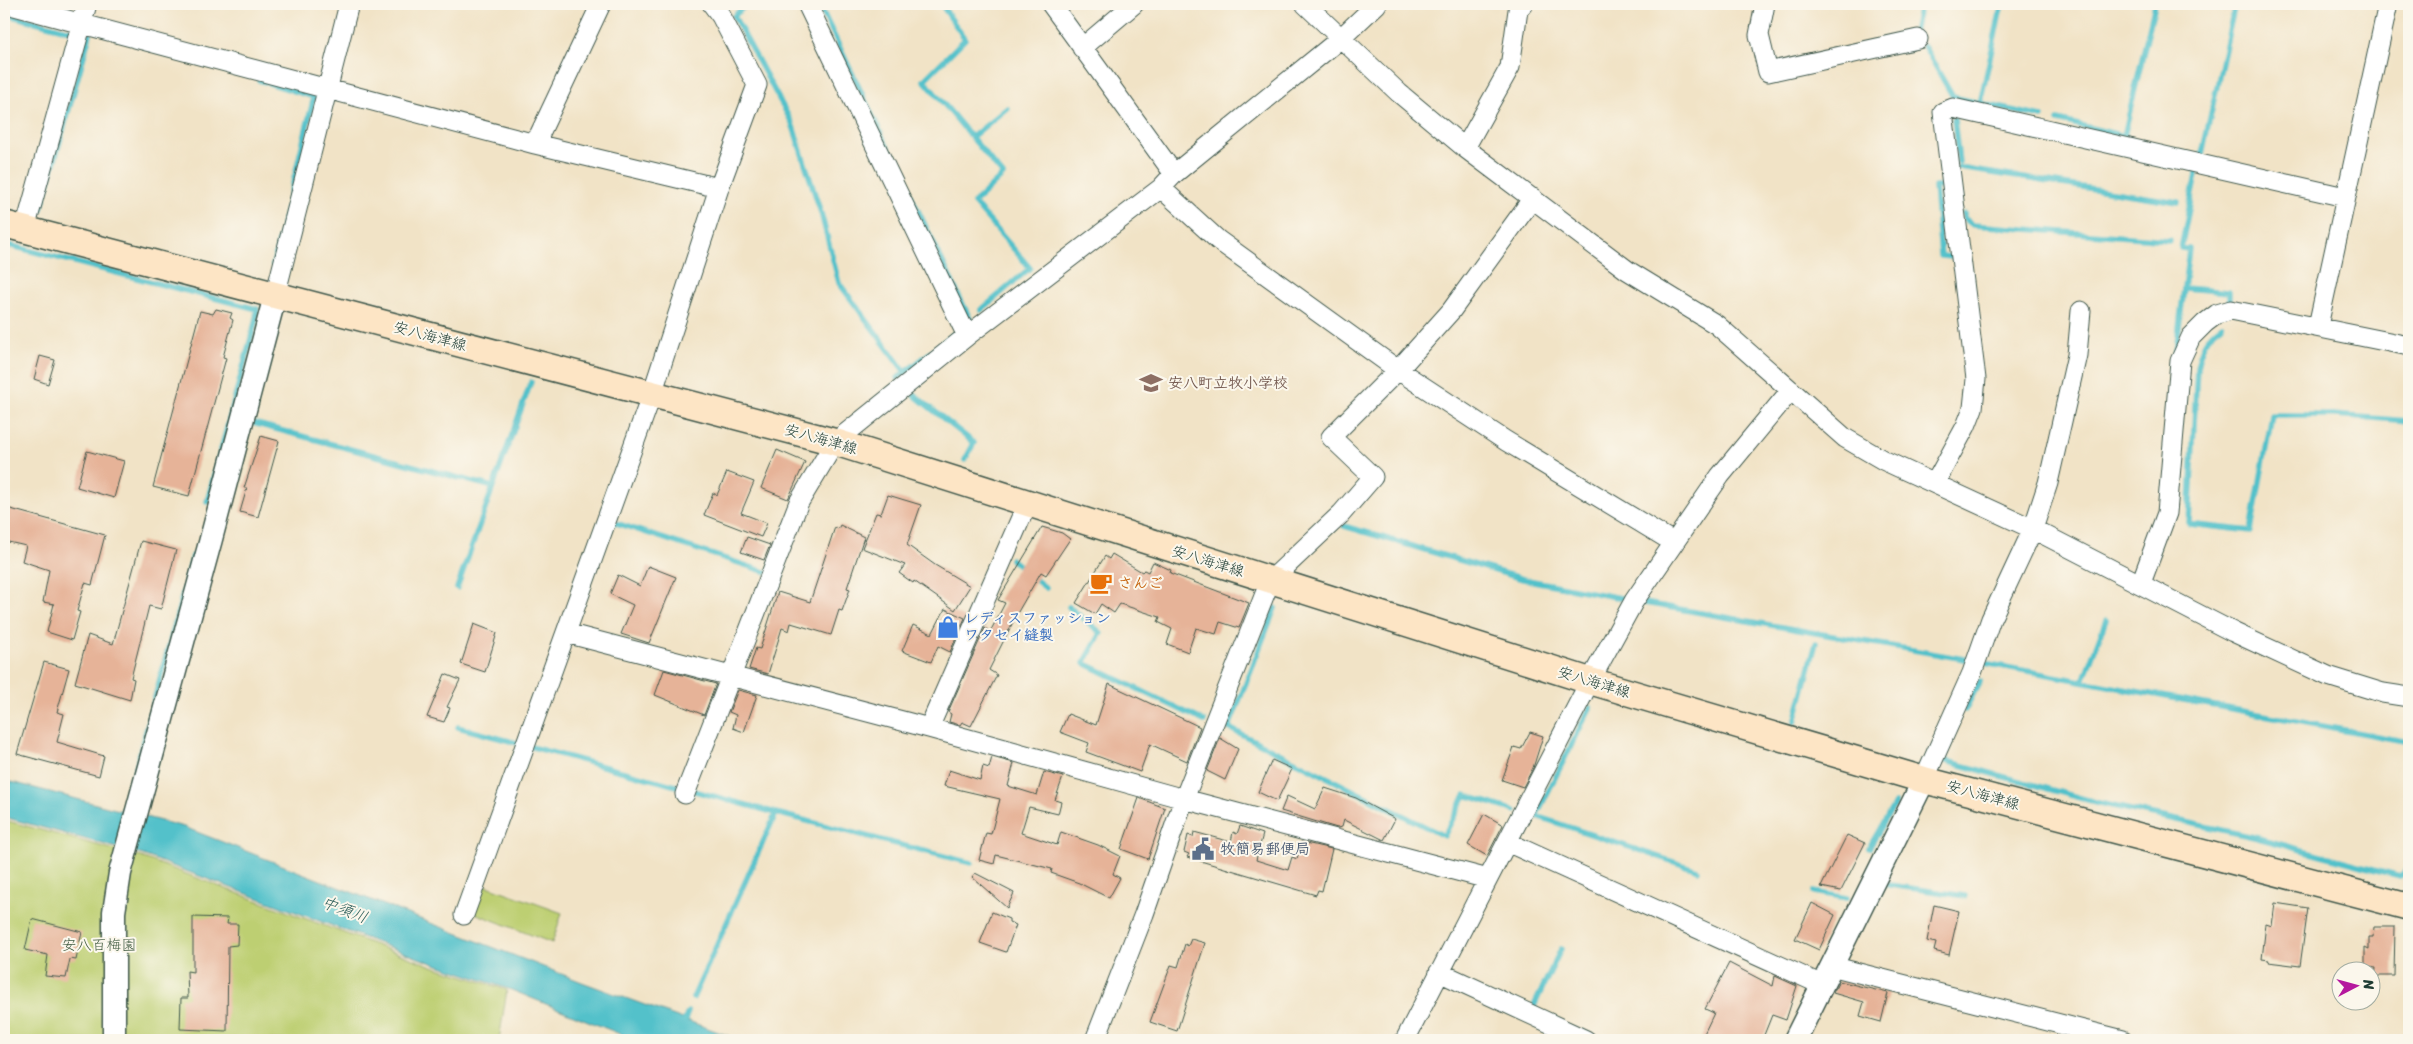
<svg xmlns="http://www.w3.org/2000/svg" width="2413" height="1044" viewBox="0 0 2413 1044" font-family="Sriracha,'Klee One',sans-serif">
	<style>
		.green { fill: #bdcf72; stroke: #6e8653 }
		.water { fill: #53c1ca; stroke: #397f7f }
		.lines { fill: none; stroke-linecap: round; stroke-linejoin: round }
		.stream { stroke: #53c1ca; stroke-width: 5.5 }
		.building { fill: #e6b398 }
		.minor-casing { stroke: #3e564a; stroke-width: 21 }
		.tertiary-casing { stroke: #3e564a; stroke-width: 25 }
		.secondary-casing { stroke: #3e564a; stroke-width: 29 }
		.minor { stroke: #fff; stroke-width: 19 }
		.tertiary { stroke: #fff; stroke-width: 22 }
		.secondary { stroke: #fde5c5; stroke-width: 26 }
		.labels { text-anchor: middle; stroke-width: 4; stroke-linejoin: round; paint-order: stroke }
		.street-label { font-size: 15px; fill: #1f3d34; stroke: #fbf7ec }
		.education-label { font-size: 15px; font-weight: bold; fill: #785e54; stroke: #fbf7ec; text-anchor: start }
		.food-label { font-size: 15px; font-weight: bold; fill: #c56008; stroke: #fbf7ec; text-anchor: start }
		.shop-label { font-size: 15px; font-weight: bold; fill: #366cbe; stroke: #fbf7ec; text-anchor: start }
		.service-label { font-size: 15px; font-weight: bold; fill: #4e5e75; stroke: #fbf7ec; text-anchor: start }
		.park-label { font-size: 15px; fill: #3f5a40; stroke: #fbf7ec }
		.water-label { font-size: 16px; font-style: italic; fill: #2c5e5a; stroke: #fbf7ec }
	</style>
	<rect width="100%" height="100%" fill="#fbf7ec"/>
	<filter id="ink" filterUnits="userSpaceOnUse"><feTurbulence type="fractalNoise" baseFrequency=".02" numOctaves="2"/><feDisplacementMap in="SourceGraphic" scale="10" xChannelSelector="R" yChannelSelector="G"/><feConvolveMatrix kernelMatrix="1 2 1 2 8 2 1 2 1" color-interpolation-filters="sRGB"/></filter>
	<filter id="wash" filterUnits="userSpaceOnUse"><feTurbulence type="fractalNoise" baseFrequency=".0096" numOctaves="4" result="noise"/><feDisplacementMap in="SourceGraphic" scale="20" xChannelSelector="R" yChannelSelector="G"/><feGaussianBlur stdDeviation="1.12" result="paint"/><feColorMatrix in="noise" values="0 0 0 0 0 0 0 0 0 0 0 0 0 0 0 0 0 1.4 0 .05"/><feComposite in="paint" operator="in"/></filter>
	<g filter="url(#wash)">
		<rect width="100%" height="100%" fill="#f1e3c6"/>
		<path class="green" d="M4,820L141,857L432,966L507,990L499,1040H4Z
			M482,884L562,913L552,943L472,912Z"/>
		<path class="water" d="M4,780L184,827L582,982L740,1040H635L509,989L432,963L143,855L4,817Z"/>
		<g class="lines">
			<path class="stream" d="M747,4L734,16L792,123L821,213L839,283L905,372
				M819,4L970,319
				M941,4L965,39L924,80L1003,175L974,203L1030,268L981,310
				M4,14L71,31
				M1914,33L1920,4
				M1924,46L1953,97L2042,117
				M259,80L314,97L273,265
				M1980,103L2002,4
				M1954,119L1959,162
				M2058,120L2124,136L2155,4
				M972,137L1007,108
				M2202,154L2235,4
				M1959,168L2178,202
				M1944,186L1935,187L1941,256L1953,257
				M41,209L90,34
				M1964,214V218L1973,225L2170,240
				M4,244L257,309L256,319L207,502
				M2185,288L2229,292V302
				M2222,325C2206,336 2201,348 2197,367L2189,524L2251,531L2272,415H2334L2409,421
				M2176,351L2189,249L2181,248L2197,170
				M898,378L954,334
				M913,394L974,443L965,460
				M253,423L493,487L531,382
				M613,522L766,572
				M1344,526L1523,579L1626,599
				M1011,559L1023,569
				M1032,577L1046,588
				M457,588L493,487
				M1639,602L1970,660
				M1069,607L1101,633L1084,663L1204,721
				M1984,663L2409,742
				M2083,681L2106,620
				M1590,708L1536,816L1698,870
				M1965,710L1980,681
				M1795,722L1816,643
				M1223,725L1444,836L1465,795L1515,811
				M458,727L776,813L693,998
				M1229,727L1275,608
				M1942,754L1943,760L2099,803L2254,837L2400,876L2409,868
				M130,790L193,556
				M776,813L971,863
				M121,818L125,806
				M1869,848L1895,803
				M1883,884L1965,896
				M1814,892L1847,898
				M1534,1006L1561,949
				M682,1027L688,1012"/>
		</g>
		<g id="blocks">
			<path class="building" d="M216,309L232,313L230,318L233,320L223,357L226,358L189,496L153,487L200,311L213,314Z
				M40,356L55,360L48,384L34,379Z
				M261,436L279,441L258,517L240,512L247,488H244Z
				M777,450L805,462L788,499L761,488Z
				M87,451L124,461L114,498L77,487Z
				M727,472L754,482L741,513L767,523L761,537L704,515L713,493L717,495Z
				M888,495L921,505L907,545L935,565L970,586L955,610L914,581L913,583L899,573L905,565L862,548L876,513L881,514Z
				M7,508L105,535L92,585L85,583L77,611L80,612L72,640L47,632L54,604L43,602L49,570L22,561L26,546L4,541V521Z
				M840,525L864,537L847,588L850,589L842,611L839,610L831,635L791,623L789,631L782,628L768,674L749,669L756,648L760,649L778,592L810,602L835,527L838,529Z
				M1042,527L1062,533L1070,539L1046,575L1041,572L1019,610L989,670L997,675L971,726L962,722L960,725L949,722L951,714L948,712L985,628L990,632L1005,603L998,600Z
				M747,537L770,545L764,560L741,552Z
				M141,541L176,550L161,609L149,606L131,678L134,679L130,700L75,683L88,635L113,644Z
				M1112,554L1142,572L1144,570L1148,572L1153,562L1171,570L1170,573L1249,603L1239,628L1220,622L1216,634L1196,628L1188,652L1167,644L1172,629L1158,622L1160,617L1120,604L1114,613L1101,604L1095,614L1076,603L1105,556L1109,559Z
				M648,566L676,577L649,643L621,634L633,605L610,594L618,575L640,586Z
				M945,609L965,618L950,652L938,646L931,662L902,651L913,625L932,634Z
				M474,624L497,633L485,672L461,664Z
				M44,662L69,669L57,712L64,714L57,742L104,756L99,776L17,754Z
				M664,670L716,684L704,715L655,695Z
				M445,674L460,680L447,707L450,708L444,722L427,717Z
				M1109,684L1200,727L1187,761L1150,744L1140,772L1086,752L1089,743L1060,732L1068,714L1096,725Z
				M738,690L757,695L744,732L733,728L736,715L729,712Z
				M1530,732L1543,736L1533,768L1523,787L1502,780L1514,747L1521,749Z
				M1220,738L1238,749L1225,780L1207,771Z
				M992,757L1014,763L1008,786L1037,795L1044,772L1063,777L1055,800L1061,802L1058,814L1029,807L1021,833L1057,845L1061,832L1098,845L1120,856L1113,874L1120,878L1109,898L1079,883L1051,873L1052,869L996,855L994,864L979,860L986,833L991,834L1000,799L944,786L949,770L980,780L983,766L989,768Z
				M1272,760L1292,769L1277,801L1258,792Z
				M1325,788L1356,798L1395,819L1384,840L1344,820L1342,827L1337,828L1281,811L1287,796L1315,809Z
				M1139,798L1165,808L1148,859L1121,849Z
				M1484,814L1503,825L1487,856L1468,845Z
				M1240,826L1263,834L1256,860L1288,870L1292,857L1297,859L1301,842L1332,849L1322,891L1318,890L1316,895L1187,857L1189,854L1184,852L1188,835L1193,837L1194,832L1231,842L1233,832L1237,834Z
				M1847,835L1865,843L1841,891L1821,887Z
				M975,873L1014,893L1007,908L972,877Z
				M1812,903L1835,915L1819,950L1795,939Z
				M2275,903L2308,908L2300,966L2268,962L2269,960L2262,959L2266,924L2272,926Z
				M1934,905L1959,911L1949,955L1934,951L1936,943L1927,941Z
				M992,912L1009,919V922L1016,925L1006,952L980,943Z
				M193,917L228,918L227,924H238L237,945L228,946L227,1031L180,1029L181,998H188L187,971L193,972Z
				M32,919L82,932L76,960L70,959L66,978L45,976L48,955L25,950Z
				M2374,927H2395L2394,976H2375L2376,968L2365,967V948L2369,950V937H2373Z
				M1191,939L1205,943L1177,1031L1150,1022L1171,965L1178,967L1185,944L1188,946Z
				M1729,963L1773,986L1775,976L1797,986L1786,1020L1772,1015L1762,1040H1701L1714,1013L1705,1009Z
				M1839,981L1888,993L1881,1022L1860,1016L1864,1002L1833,993Z"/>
		</g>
	</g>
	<g filter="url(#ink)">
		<use href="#blocks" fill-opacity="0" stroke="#3e564a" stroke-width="1"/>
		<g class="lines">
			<defs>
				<path id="minor" d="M7,4L535,144L719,188
					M807,4L967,336
					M1051,4L1174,174
					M1305,4L1399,93L1465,148L1627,270L1717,325L1845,438L1883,460L2033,529L2233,632L2328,676L2383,693L2409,697
					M1765,4L1759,35L1768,72L1918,39
					M1082,48L1134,4
					M535,144L601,4
					M1465,148L1510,67L1518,10L1523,4
					M1161,188L1218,240L1398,370L1506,441L1673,542
					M25,229L87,4
					M275,296L349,4
					M2318,326L2388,4
					M1935,483L1966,426L1973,408L1976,379L1943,112L1953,108L2345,197
					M2141,583L2167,513L2180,361L2191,337L2205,323L2217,314L2231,310L2409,346
					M566,633L929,728L1184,799L1270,581L1341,514L1373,477L1331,437L1398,370L1451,311L1533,198
					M929,728L1027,504
					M1924,780L1972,673L1991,619L2033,529L2048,483L2077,355L2081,311
					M685,794L799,502L835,442L967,336L1161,188L1174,174L1340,39L1377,4
					M1507,842L1822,985
					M464,915L652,394L719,188L757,85L721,16L712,4
					M1831,966L2123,1040
					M1439,972L1586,1040
					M1095,1040L1144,914L1184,799L1488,879
					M1405,1040L1590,681L1634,601L1720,476L1791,390"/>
				<path id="tertiary" d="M114,1040V912L120,873L211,539L275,296
					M1795,1040L1924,780"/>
				<path id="secondary" d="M4,224L835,442L1590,681L1924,780L2409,907"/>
			</defs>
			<use href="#minor" class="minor-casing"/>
			<use href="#tertiary" class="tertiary-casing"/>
			<use href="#secondary" class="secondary-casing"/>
			<use href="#minor" class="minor"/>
			<use href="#tertiary" class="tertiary"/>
			<use href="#secondary" class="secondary"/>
		</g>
	</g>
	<defs>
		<symbol id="school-bare" viewBox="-9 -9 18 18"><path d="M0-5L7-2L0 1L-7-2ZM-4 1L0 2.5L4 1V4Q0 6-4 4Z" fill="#8d6e63" stroke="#fbf7ec" stroke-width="2.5" paint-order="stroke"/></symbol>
		<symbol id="cafe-bare" viewBox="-9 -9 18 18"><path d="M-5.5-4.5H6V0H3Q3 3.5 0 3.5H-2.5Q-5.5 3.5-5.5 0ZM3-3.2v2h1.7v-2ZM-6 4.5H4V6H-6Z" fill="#e8710a" stroke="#fbf7ec" stroke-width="2.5" paint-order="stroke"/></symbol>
		<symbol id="shop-bare" viewBox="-9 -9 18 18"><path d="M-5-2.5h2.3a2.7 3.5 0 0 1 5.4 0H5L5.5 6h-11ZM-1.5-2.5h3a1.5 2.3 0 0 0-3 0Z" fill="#3f7fe0" stroke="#fbf7ec" stroke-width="2.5" paint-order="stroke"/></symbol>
		<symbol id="civic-bare" viewBox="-9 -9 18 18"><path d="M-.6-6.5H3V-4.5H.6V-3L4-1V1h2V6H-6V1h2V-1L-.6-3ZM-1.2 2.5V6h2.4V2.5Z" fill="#5c6f8a" stroke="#fbf7ec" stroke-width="2.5" paint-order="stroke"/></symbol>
	</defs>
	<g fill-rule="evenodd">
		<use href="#school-bare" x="1135" y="367" width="32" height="32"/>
		<use href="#cafe-bare" x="1085" y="567" width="32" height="32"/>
		<use href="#shop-bare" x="932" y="611" width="32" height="32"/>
		<use href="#civic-bare" x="1187" y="833" width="32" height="32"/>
	</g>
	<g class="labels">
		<g class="street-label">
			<text transform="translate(430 336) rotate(15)" y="5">安八海津線</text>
			<text transform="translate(821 439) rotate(16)" y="5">安八海津線</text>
			<text transform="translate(1208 561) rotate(17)" y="5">安八海津線</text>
			<text transform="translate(1594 682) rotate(17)" y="5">安八海津線</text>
			<text transform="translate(1983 795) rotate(15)" y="5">安八海津線</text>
		</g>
		<g class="education-label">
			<text x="1168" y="388">安八町立牧小学校</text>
		</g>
		<g class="food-label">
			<text x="1118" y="588">さんご</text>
		</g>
		<g class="shop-label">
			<text x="964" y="623">レディスファッション<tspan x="964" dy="17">ワタセイ縫製</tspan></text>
		</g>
		<g class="service-label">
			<text x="1220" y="854">牧簡易郵便局</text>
		</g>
		<g class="park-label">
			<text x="99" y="950">安八百梅園</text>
		</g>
		<g class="water-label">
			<text transform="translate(345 909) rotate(21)" y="6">中須川</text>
		</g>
	</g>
	<rect width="2413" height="1044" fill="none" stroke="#fbf7ec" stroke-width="20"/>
	<g transform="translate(2356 986) rotate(84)"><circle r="24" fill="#fbf7ec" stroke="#a3ada2"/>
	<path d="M0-4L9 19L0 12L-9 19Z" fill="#b5179e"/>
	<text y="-8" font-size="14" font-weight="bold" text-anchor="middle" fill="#1f3d34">N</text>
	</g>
</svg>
